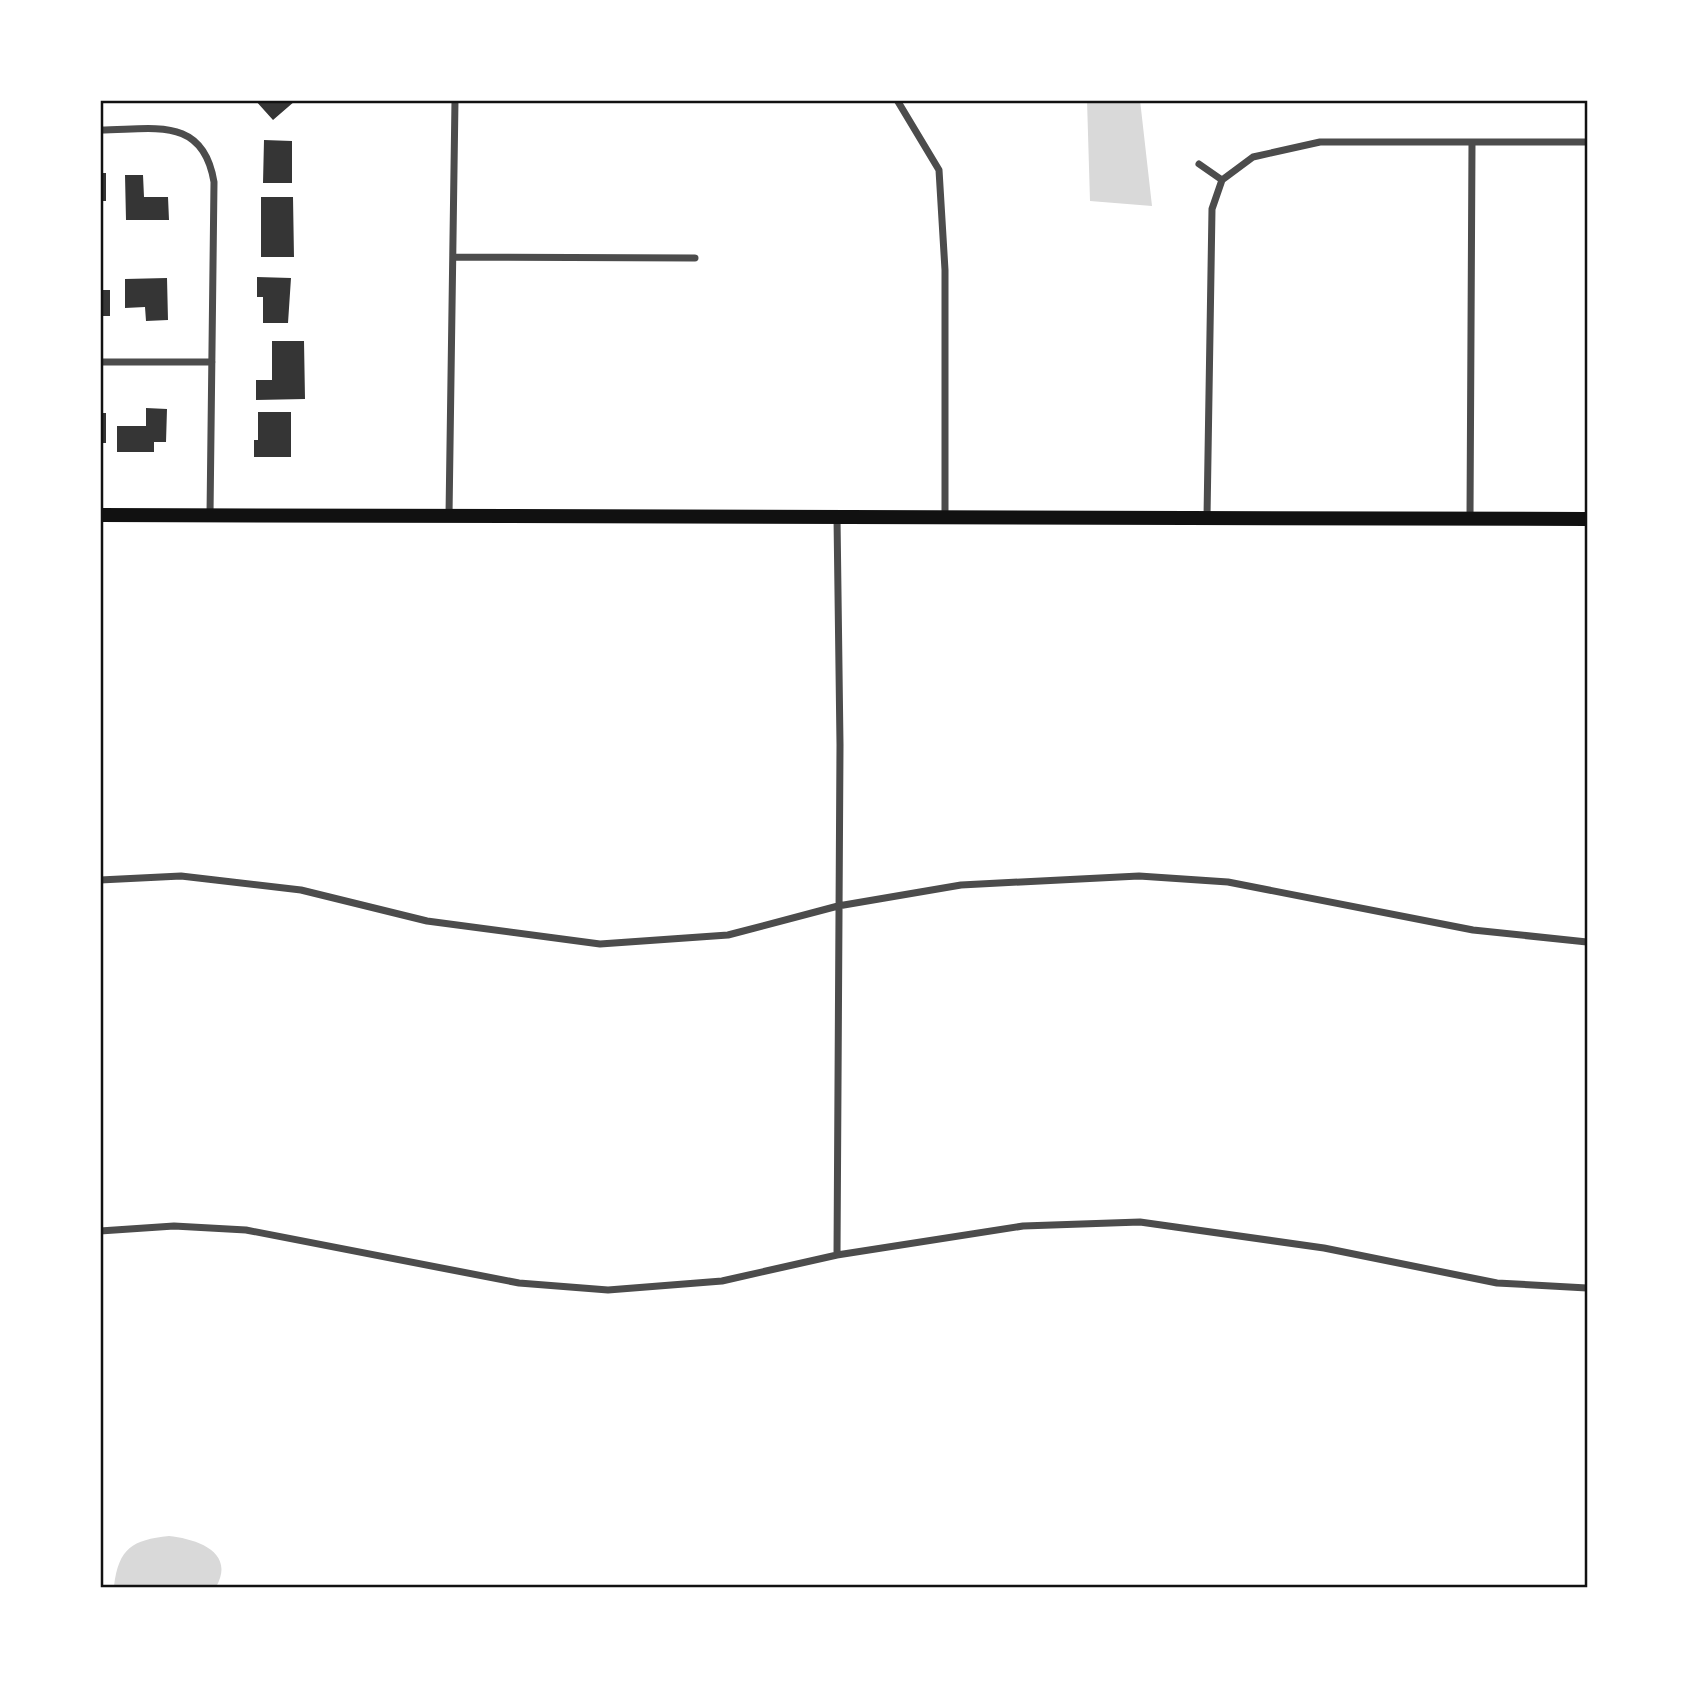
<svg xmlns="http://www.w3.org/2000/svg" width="1687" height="1687" viewBox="0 0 1687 1687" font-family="'IBM Plex Sans',sans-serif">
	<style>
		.water { fill: #d9d9d9 }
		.building { fill: #353535 }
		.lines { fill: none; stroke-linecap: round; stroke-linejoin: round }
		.minor { stroke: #4c4c4c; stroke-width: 7 }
		.secondary { stroke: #111; stroke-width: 14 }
		.neatline { fill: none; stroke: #111; stroke-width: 2.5 }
	</style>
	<rect width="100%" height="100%" fill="#fff"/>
	<path class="water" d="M1087,100H1140L1152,206L1090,201Z
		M169,1536C197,1539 236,1552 216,1587L114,1586C119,1548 132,1540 169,1536Z"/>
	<path class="building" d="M255,100H294L295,101L273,120Z
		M264,140L292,141V183H263Z
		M100,173H106V201H100Z
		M125,175H143L144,197H168L169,220H126Z
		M261,197H293L294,257H261Z
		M257,277L291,278L288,323H263V297H257Z
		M167,278L168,320L146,321L145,307L125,308V279Z
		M100,290H110V316H100Z
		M272,341H304L305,399L256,400V380H272Z
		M146,408L167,409L166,442H154V452H117V426H146Z
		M258,412H291V457H254V440H258Z
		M100,413H106V443H100Z"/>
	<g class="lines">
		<path class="minor" d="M897,100L939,170L945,270V517
			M100,130C153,130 203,115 214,182L210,515
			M1199,164L1222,180L1253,157L1320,142H1587
			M454,257L695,258
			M100,362H212
			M449,516L455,100
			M837,517L840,745L837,1255
			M1207,517L1212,209L1222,180
			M1470,518L1472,142
			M100,880L181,876L301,890L427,921L600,944L728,935L838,906L961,885L1139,876L1228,882L1473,930L1587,942
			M100,1231L174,1226L246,1230L519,1283L608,1290L722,1281L837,1255L1023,1226L1140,1222L1324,1248L1497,1283L1587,1288"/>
		<path class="secondary" d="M100,515L1587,519"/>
	</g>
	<rect width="1687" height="1687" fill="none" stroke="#ffffff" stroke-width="203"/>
	<rect x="102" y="102" width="1484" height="1484" class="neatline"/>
</svg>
